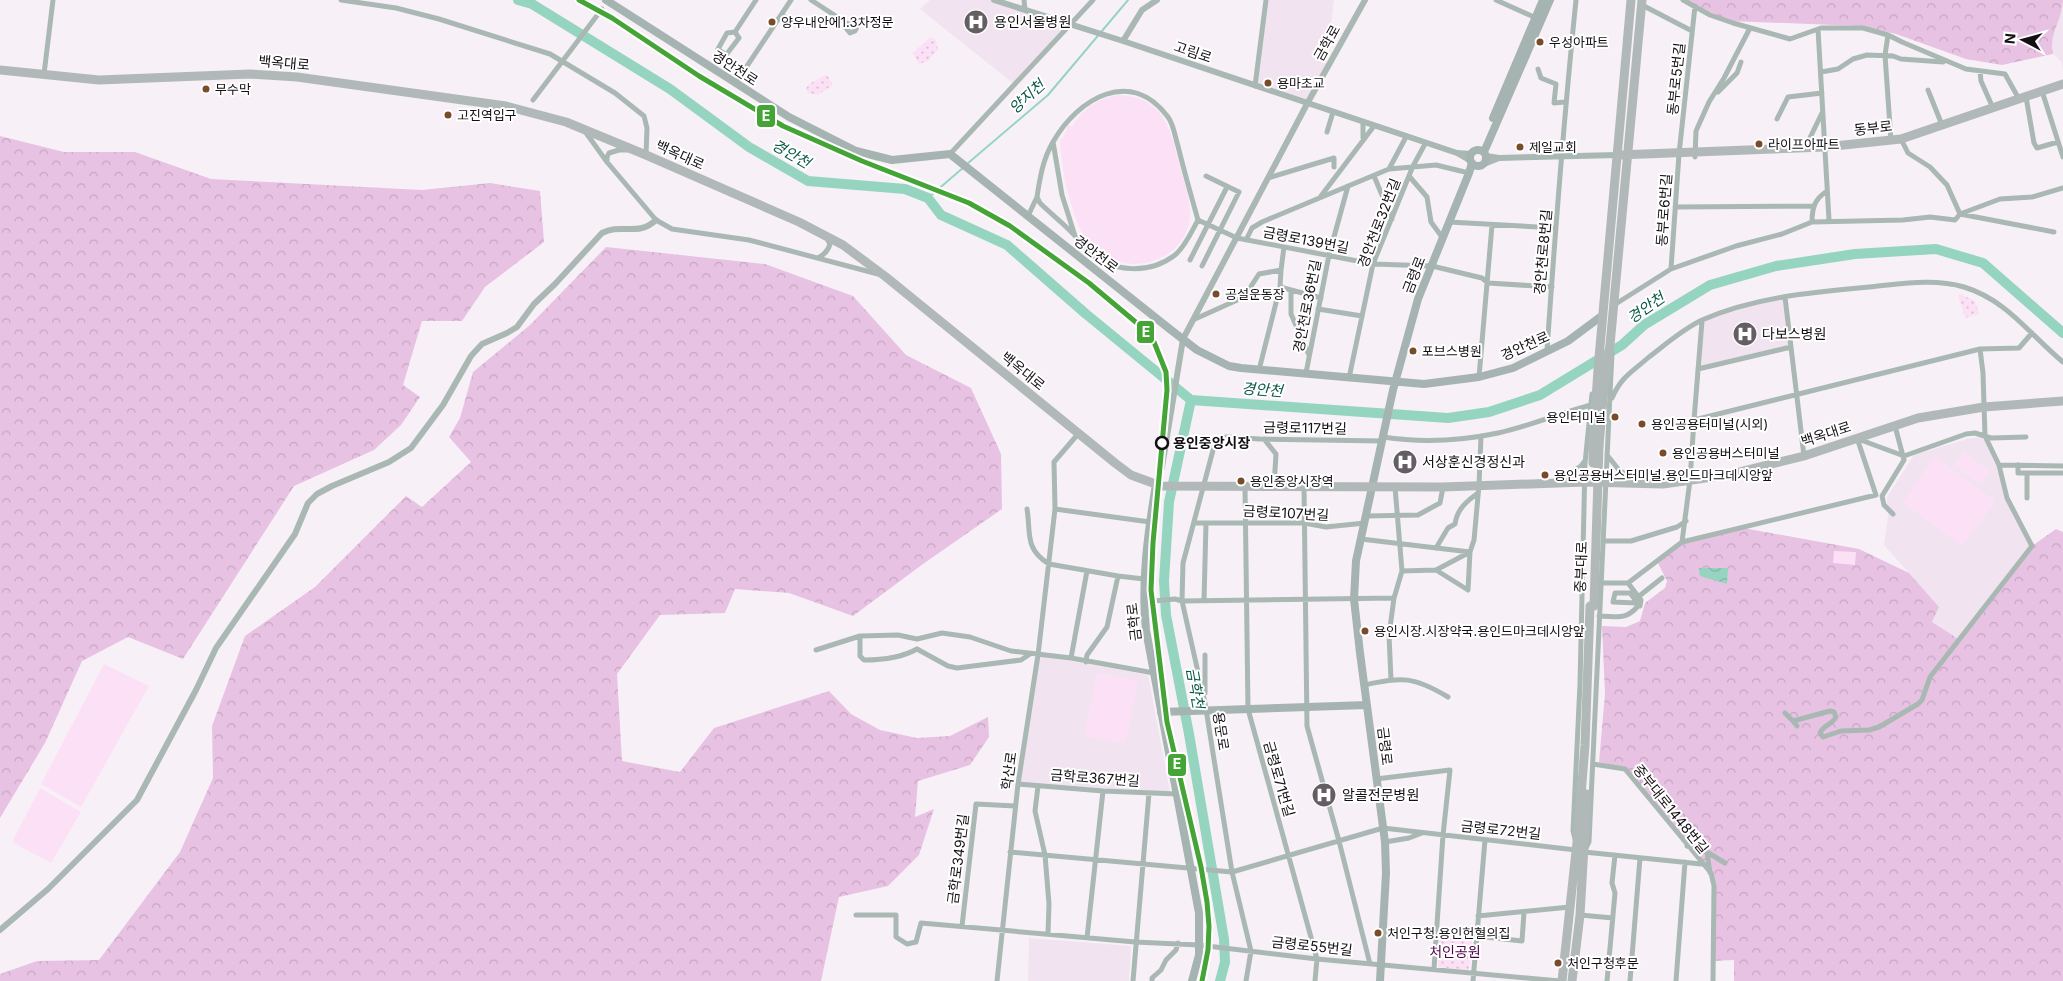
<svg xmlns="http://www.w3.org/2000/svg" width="2063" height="981" viewBox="0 0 2063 981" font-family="Inter,'Noto Sans KR',sans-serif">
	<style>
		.built { fill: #f1e3ef }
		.grass { fill: url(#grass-dots) }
		.forest { fill: url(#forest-crowns) }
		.pitch { fill: #fbe0f6 }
		.water { fill: url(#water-waves) }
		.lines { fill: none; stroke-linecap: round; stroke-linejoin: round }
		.stream { stroke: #95d5c0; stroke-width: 2 }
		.river { stroke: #95d5c0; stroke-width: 10 }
		.minor { stroke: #a9b8b3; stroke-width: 5 }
		.tertiary { stroke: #a9b8b3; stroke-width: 6 }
		.secondary { stroke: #a5b4b1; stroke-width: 8 }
		.primary { stroke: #b1b9b8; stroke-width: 9 }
		.minor-bridge { stroke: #a9b8b3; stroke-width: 5 }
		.primary-bridge { stroke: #b1b9b8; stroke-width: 9 }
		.rail-1-casing { stroke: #fff; stroke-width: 9 }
		.rail-1 { stroke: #44a436; stroke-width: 5 }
		.bus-dot { fill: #7a4b2a; stroke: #fff; stroke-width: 2 }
		.stop-dot { fill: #fff; stroke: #140f13; stroke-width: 2.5 }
		.labels { text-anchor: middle; stroke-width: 4; stroke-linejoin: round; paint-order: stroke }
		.bus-label { font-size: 13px; fill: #140f13; stroke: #fff; text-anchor: start }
		.poi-label { font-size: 14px; fill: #140f13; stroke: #fff; text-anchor: start }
		.street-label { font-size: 14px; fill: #140f13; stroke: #fff }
		.stop-label { font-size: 14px; font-weight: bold; fill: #140f13; stroke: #fff; text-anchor: start }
		.park-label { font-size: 14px; fill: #4e0149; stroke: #fff }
		.water-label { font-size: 15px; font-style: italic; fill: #0a5a45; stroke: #fff }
		.line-badge { stroke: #fff; stroke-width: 2 }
		.badge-label { font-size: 14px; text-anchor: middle; font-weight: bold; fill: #fff }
	</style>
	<defs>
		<pattern id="grass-dots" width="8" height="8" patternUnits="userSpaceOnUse" patternTransform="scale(1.25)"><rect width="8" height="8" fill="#fbe0f6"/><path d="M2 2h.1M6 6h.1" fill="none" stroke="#d6bfd2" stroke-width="1.8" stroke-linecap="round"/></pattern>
		<pattern id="forest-crowns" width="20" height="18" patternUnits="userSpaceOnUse" patternTransform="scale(1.25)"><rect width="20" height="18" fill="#e8c2e3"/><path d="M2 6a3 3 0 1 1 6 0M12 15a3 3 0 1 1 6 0" fill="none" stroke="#c6a6c2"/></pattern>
		<pattern id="water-waves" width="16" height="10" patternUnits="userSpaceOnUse" patternTransform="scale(1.25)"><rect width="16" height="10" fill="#95d5c0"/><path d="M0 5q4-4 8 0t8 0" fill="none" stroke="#80b6a4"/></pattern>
	</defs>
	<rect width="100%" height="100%" fill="#f8f0f7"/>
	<path class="built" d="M930,0H993L1070,24L1014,84L920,9Z
		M1266,0H1334L1325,72L1307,104L1255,86Z
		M2063,9V71L2062,62L2053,54L2051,46L2055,26Z
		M1785,297L1791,347L1698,369L1702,321L1751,303Z
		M1985,436L1999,465L2007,498L2032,546L1960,640L1932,622L1939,607L1884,545L1888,517L1887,497L1914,455L1967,439Z
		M1038,655L1148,675L1170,792L1018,784Z
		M1029,938L1131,946L1129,981H1028Z"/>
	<path class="grass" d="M930,37L936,40L938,50L928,61L919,64L913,53Z
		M825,75H827L833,85L818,95L808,93L806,89L808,85Z
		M1960,294L1975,301L1979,314L1965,318L1958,295Z
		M1440,935L1472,937L1469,970L1438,967Z"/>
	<path class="forest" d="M1684,0H2063C2063,19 2048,34 2053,54L2002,65L1966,59L1896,34L1860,26L1729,21Z
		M0,136L64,152H135L211,179L422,190L490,183L540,191L544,242L485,287L462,321H422L403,385L420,397L401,425L374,450L294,486L183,659L128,637L82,661L45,743L0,818Z
		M606,247L765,264L853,296L906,355L971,388L1001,454L1002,509L923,564L853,616L789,593L735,589L725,613L660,615L617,674L622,761L680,772L714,728L829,691L851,714L880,730L917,738L950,736L988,717L989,737L970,765L918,781L915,817L934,809L919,855L888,886L839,897L821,981H0V974L37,961L99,960L180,852L213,778L212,726L245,636L315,587L406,496L422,507L471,462L449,437L460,418L473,372L530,325Z
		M1743,528L1859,549L1909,573L1939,607L1932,622L1960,640L2032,546L2056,529L2063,532V981H1734V960L1713,961L1714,886L1711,873L1625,769L1599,762L1605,694L1602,626L1626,627L1640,621L1645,603L1665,588L1667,581L1658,563L1684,543Z"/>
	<path class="pitch" d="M1119,95C1133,96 1146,99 1157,110C1170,124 1174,144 1179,163C1183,178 1189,195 1190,211C1191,243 1163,264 1133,264C1124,263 1115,260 1107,257L1103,260L1095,252L1092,253C1072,218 1062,179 1060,139L1063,138L1068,125L1072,126C1085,108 1096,99 1119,95Z
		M1964,452L1990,471L1980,484L1954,465Z
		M1934,456L1996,501L1962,546L1903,503Z
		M1834,551L1856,552L1855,565L1833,563Z
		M104,664L149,686L81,807L41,784Z
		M1101,673L1135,680L1138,684L1126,741L1122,743L1088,737L1085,733L1096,676Z
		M40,788L81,812L51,863L12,842Z"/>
	<path class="water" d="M1699,568H1728L1727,584L1700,576Z"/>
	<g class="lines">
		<path class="stream" d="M967,164L1048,95L1128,0
			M928,198L964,167"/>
		<path class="river" d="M518,0L532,4L670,89L749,147L808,181L905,189L928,198L941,215L1007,245L1086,314L1191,400L1448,418L1489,412L1540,395L1622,345L1644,325L1710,285L1776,266L1855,254L1936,249L1983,263L2063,333
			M1191,400L1169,502L1164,581L1166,615L1189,734L1224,939L1225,962L1220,981"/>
		<path class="minor" d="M341,0L396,8L439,19L550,54L615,93L644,116L647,128L646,155
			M811,0L848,24L855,23L857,27L855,31L850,33L846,28L848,24
			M1024,0L1025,10
			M1496,0L1536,18
			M1683,0L1710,15L1733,23L1790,39L1821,28H1863L1888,35L1902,42L1966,69L2005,74L2019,99
			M1642,5L1692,31
			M781,15L795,23
			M1818,29L1829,220
			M735,32L739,38L726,55L718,49L727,33L735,32L756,0
			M1888,35L1885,55L1891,141
			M1538,69L1541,78L1556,84L1554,103L1565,102
			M1980,71L1981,81L1993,108
			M1821,72L1838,69L1853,59L1867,55L1893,56L1901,59L1943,62
			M44,74L53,0
			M735,84L791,0
			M1255,86L1266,0
			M1928,90L1942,125
			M2042,91L2063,157
			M1718,92L1737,73L1741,62
			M2026,97L2034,143L2037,148L2058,142
			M1777,119L1788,97L1822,93
			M584,130L607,162L656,220L672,229L749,240L878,274
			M1327,132L1333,112
			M1363,138V123
			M1901,139L1908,153L1930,167L1947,185L1960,214L2000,199L2032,197L2063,188
			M1053,142L1062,195L1075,236
			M1805,148L1822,113
			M950,154L1093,0
			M1695,157L1696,131L1709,102L1724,78L1750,28
			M607,162V157L609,153L619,150H628
			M1389,169L1436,165L1469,173
			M1374,176L1392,219
			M1409,176L1427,197L1431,222L1442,237
			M1268,178L1334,158V167
			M1321,196L1374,126
			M1675,207L1813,206
			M1028,216L1037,197L1040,203C1052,215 1066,225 1077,238C1081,242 1084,249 1089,253C1114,272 1149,275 1175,255C1185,247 1192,231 1198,220C1191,195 1184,171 1178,146C1175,137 1174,125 1168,117C1131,67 1078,98 1053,142C1043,159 1040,177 1037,197
			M1198,220L1237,238L1373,264L1432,266L1482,278L1488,283L1552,287
			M1449,222L1556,228
			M1812,222C1812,207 1815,199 1827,191
			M1246,240L1252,228L1262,222L1389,169L1406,137
			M818,258C824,255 828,251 830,244L826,237
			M1190,260L1227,187
			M1202,266L1239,192L1206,176
			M1671,269L1679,154L1695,6
			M1281,270L1284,247
			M1291,290V314L1309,355
			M1785,297L1804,456
			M1614,305L1671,269L1736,246L1782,234L1812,222L1903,220L1930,217L1955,220L1960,214L2054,232
			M1318,309L1362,316
			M1195,319L1244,297L1259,274L1281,270L1280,287L1321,298
			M1980,349L1983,373L1985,436L1999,465L2063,466
			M1547,350C1555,234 1564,117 1576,0
			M1612,352L1589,842L1584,852L1701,864
			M1698,369L1791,347
			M1259,370L1280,287
			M1306,373L1329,255L1348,186
			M1479,377L1492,225
			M1349,378L1373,264L1413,166L1425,144
			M1612,398C1621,377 1632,372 1649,357C1666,344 1683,329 1702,320C1754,297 1813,292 1869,287C1901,284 1933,278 1964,287C2007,300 2030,335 2063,362
			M1694,420L1702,321
			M1383,437C1422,443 1460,441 1498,433C1530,426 1560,413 1591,405
			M1264,439L1276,454L1274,486
			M1858,439L1904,456L1966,434L1975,433L1991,438L2026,437
			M1607,455L1619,470L1638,482
			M2018,465V473H2063
			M1557,482L1581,466L1584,462
			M1245,486L1248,709L1317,959L1315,981
			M1304,486L1307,726L1339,841L1370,964
			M2027,498V473
			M1027,509C1031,532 1024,549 1049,564L1118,576L1144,579
			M1055,509L1150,522
			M1893,514L1884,505L1882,496L1904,460L1895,426
			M1366,516L1418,515L1440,503L1443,487
			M1194,523H1304L1326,527L1365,523
			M1361,539L1470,552
			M1603,541H1631L1677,527L1686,521
			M1682,542L1690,480L1694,420L1980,349L2019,348L2032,333
			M1436,548L1448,528L1455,524C1457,509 1467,501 1478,493
			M1436,570L1470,552
			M1402,571L1436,570L1468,590L1470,552L1474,540L1479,485L1481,436
			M1601,583H1628L1682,542L1876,495L1857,438
			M1628,583L1641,600L1640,606L1630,593H1615L1613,602L1636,603
			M1638,597L1662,578
			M1204,601L1206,523
			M1143,602L1175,599L1182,601L1394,598
			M1599,616C1617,616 1625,621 1638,606
			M860,636V656L864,660C882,660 901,658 917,649
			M917,649L948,666L957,668L1021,660L1030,654
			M816,650L860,636L898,635L917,639L942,633L970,637L1011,651L1071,658L1154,673
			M1205,655V693
			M1071,658L1087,571
			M1086,662L1087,655L1107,627L1118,576
			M1391,680L1389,635L1394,598L1402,571L1395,487
			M1364,685C1403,677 1413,676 1448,697
			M1785,713L1793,721
			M1797,726L1793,721L1830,711L1834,712L1836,717C1832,725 1823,725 1820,733L1823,737L1841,731L1869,730L1879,727L1918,704L1922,700L1930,677L2032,546L2007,498L1999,465
			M1593,764L1625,769L1711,873L1714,886L1713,981
			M1376,779L1450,770L1443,835L1434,969
			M1018,784L1103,791L1177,794
			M1038,786L1035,811L1045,855L1049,904L1048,934
			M1575,839L1573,831L1580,684L1585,463L1592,394
			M1385,842L1409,838L1422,833
			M1687,846L1707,852L1725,863
			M1010,852L1232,872L1383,828L1576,850V848
			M1707,852L1710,873
			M856,915H896V937L907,944L916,942L921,923L1135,942L1199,945L1317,959L1560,981
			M1580,915L1613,918
			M1478,916L1570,907
			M962,926L976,804L1015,806
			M1476,936L1522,941L1524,912
			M1087,938L1103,791
			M997,981L1018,784L1038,655L1055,509L1054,462L1078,434
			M1133,981L1149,793
			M1152,981V978L1161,970L1166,960L1176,950L1178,943
			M1246,981L1251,951L1232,872L1205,703L1182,601L1183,563L1216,439L1226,437L1260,439L1382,441
			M1473,981L1485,840
			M1607,981L1615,893L1612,883L1615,855
			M1630,981L1640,858
			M1676,981L1685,862"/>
		<path class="tertiary" d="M994,0L1123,41L1457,153
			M1123,41L1142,10L1157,0
			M1499,158L1618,155
			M1471,161L1457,153L1471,154
			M1484,164L1499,158L1486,156
			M1156,484L1162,467L1183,339L1307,104L1365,0
			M0,930L48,889L137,800L196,690L216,648L295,534L308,503L317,494L332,486L389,462L411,448L443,405L471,356L482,344L507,333L517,327L534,304L555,284L602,233C621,223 638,237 656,220"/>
		<path class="secondary" d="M606,0L789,117L856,151L892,160L950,154L1171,330L1197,350L1229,366L1241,368L1424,384L1479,377L1513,368L1568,341L1603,315
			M1493,118L1543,0
			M1470 158a8 8 0 1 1 16 0a8 8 0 1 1-16 0Z
			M1484,152L1550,0
			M1156,484C1148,533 1141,581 1146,630L1199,913V955L1192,981
			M1161,712L1367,705
			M1380,981L1386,873L1385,842L1360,653L1354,599L1356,561L1393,390L1418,299L1469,173L1472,163"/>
		<path class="primary" d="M0,70L99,80L250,74L297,77L506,106L566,122L646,155L799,222L843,245L886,277L1115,463L1131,475L1161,486L1443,487L1585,482L1663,484L1727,475L1804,456L1918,418L1984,407L2063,401
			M1618,155L1825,147L1901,139L2063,84
			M1593,446L1598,369L1631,0
			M1599,446L1604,387L1610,345L1642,0
			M1562,981L1578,833L1585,745L1590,606
			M1572,981L1580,915L1587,794"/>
		<path class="minor-bridge" d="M533,100L602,9"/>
		<path class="primary-bridge" d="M1593,463V446
			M1594,606L1599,446"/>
		<defs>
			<path id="rail-1" d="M579,0L612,18L699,76L783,126L862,161L969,203L1010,226L1089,283L1138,324L1154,342L1166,372L1167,390L1153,543L1151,590L1167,722L1201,867L1207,902L1209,926L1208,950L1202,981"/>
		</defs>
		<use href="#rail-1" class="rail-1-casing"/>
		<use href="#rail-1" class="rail-1"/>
	</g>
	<defs>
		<symbol id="hospital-disc" viewBox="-11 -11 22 22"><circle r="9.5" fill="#645e63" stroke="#fff"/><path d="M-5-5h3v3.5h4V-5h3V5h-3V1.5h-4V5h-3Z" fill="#fff"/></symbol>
	</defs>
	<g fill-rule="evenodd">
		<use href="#hospital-disc" x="962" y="8" width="28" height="28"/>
		<use href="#hospital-disc" x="1731" y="320" width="28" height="28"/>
		<use href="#hospital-disc" x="1391" y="448" width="28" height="28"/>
		<use href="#hospital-disc" x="1310" y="781" width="28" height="28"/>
	</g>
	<g class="bus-dot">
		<circle cx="772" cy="22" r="4.5"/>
		<circle cx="1540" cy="42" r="4.5"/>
		<circle cx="1268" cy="83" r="4.5"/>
		<circle cx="206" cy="89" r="4.5"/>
		<circle cx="448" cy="115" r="4.5"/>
		<circle cx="1759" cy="144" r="4.5"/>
		<circle cx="1520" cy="147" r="4.5"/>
		<circle cx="1216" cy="294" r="4.5"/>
		<circle cx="1413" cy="351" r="4.5"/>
		<circle cx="1615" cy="417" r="4.5"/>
		<circle cx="1642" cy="424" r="4.5"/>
		<circle cx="1663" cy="453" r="4.5"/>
		<circle cx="1545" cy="475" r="4.5"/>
		<circle cx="1241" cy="481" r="4.5"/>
		<circle cx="1365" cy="631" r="4.5"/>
		<circle cx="1378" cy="933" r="4.5"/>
		<circle cx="1558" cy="963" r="4.5"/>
	</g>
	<circle class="stop-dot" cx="1162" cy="443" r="6"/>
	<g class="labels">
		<g class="bus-label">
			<text x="781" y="27">양우내안에1.3차정문</text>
			<text x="1549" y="47">우성아파트</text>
			<text x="1277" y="88">용마초교</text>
			<text x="215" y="94">무수막</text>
			<text x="457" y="120">고진역입구</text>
			<text x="1768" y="149">라이프아파트</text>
			<text x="1529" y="152">제일교회</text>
			<text x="1225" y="299">공설운동장</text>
			<text x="1422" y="356">포브스병원</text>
			<text x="1606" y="422" text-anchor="end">용인터미널</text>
			<text x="1651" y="429">용인공용터미널(시외)</text>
			<text x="1672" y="458">용인공용버스터미널</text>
			<text x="1554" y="480">용인공용버스터미널.용인드마크데시앙앞</text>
			<text x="1250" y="486">용인중앙시장역</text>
			<text x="1374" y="636">용인시장.시장약국.용인드마크데시앙앞</text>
			<text x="1387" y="938">처인구청.용인헌혈의집</text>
			<text x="1567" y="968">처인구청후문</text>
		</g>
		<g class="poi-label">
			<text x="994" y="27">용인서울병원</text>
			<text x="1762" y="339">다보스병원</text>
			<text x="1422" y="467">서상훈신경정신과</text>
			<text x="1342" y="800">알콜전문병원</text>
		</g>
		<g class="street-label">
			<text transform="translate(1327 43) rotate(-61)" y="5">금학로</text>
			<text transform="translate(1193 52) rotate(19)" y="5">고림로</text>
			<text transform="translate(284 63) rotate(5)" y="5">백옥대로</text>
			<text transform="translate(735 68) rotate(33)" y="5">경안천로</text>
			<text transform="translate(1676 79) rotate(-84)" y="5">동부로5번길</text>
			<text transform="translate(1873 128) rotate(-7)" y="5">동부로</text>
			<text transform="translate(680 155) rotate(24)" y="5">백옥대로</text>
			<text transform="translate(1664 210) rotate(-86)" y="5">동부로6번길</text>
			<text transform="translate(1379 223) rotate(-69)" y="5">경안천로32번길</text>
			<text transform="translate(1306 240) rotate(11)" y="5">금령로139번길</text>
			<text transform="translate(1543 252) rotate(-85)" y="5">경안천로8번길</text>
			<text transform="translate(1096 254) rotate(37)" y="5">경안천로</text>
			<text transform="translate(1414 275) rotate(-69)" y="5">금령로</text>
			<text transform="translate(1307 306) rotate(-79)" y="5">경안천로36번길</text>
			<text transform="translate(1525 346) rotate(-24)" y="5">경안천로</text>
			<text transform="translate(1023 371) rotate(39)" y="5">백옥대로</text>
			<text transform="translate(1305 428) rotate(1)" y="5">금령로117번길</text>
			<text transform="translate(1826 434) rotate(-18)" y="5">백옥대로</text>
			<text transform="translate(1286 513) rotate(3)" y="5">금령로107번길</text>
			<text transform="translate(1581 567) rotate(-88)" y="5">중부대로</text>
			<text transform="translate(1134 622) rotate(-97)" y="5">금학로</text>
			<text transform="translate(1221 731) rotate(81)" y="5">용문로</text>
			<text transform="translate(1385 746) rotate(83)" y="5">금령로</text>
			<text transform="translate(1009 771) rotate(-82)" y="5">학산로</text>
			<text transform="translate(1095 778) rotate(4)" y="5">금학로367번길</text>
			<text transform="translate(1279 779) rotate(74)" y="5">금령로71번길</text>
			<text transform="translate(1671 809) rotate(51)" y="5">중부대로1448번길</text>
			<text transform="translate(1501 830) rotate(6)" y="5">금령로72번길</text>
			<text transform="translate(958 859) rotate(-83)" y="5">금학로349번길</text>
			<text transform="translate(1312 946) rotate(6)" y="5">금령로55번길</text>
		</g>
		<g class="stop-label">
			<text x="1173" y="448">용인중앙시장</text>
		</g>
		<g class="park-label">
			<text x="1455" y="957">처인공원</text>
		</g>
		<g class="water-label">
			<text transform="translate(1027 97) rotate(-42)" y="5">양지천</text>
			<text transform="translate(791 154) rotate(30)" y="5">경안천</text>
			<text transform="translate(1646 308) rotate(-35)" y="5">경안천</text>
			<text transform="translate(1262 390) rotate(4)" y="5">경안천</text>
			<text transform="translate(1195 688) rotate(80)" y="5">금학천</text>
		</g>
	</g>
	<g class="line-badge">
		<rect x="756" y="104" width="20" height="24" rx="5" fill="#44a436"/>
		<rect x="1136" y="320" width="19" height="24" rx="5" fill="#44a436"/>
		<rect x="1167" y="753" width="20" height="24" rx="5" fill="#44a436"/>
	</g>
	<g class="badge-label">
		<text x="766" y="121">E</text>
		<text x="1146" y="337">E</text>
		<text x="1177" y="769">E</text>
	</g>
	<g transform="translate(2023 40) rotate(276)" stroke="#ffffff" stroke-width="4" paint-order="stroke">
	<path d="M0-4L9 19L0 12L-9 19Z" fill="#140f13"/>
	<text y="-8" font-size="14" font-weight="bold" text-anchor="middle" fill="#140f13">N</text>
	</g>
</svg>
